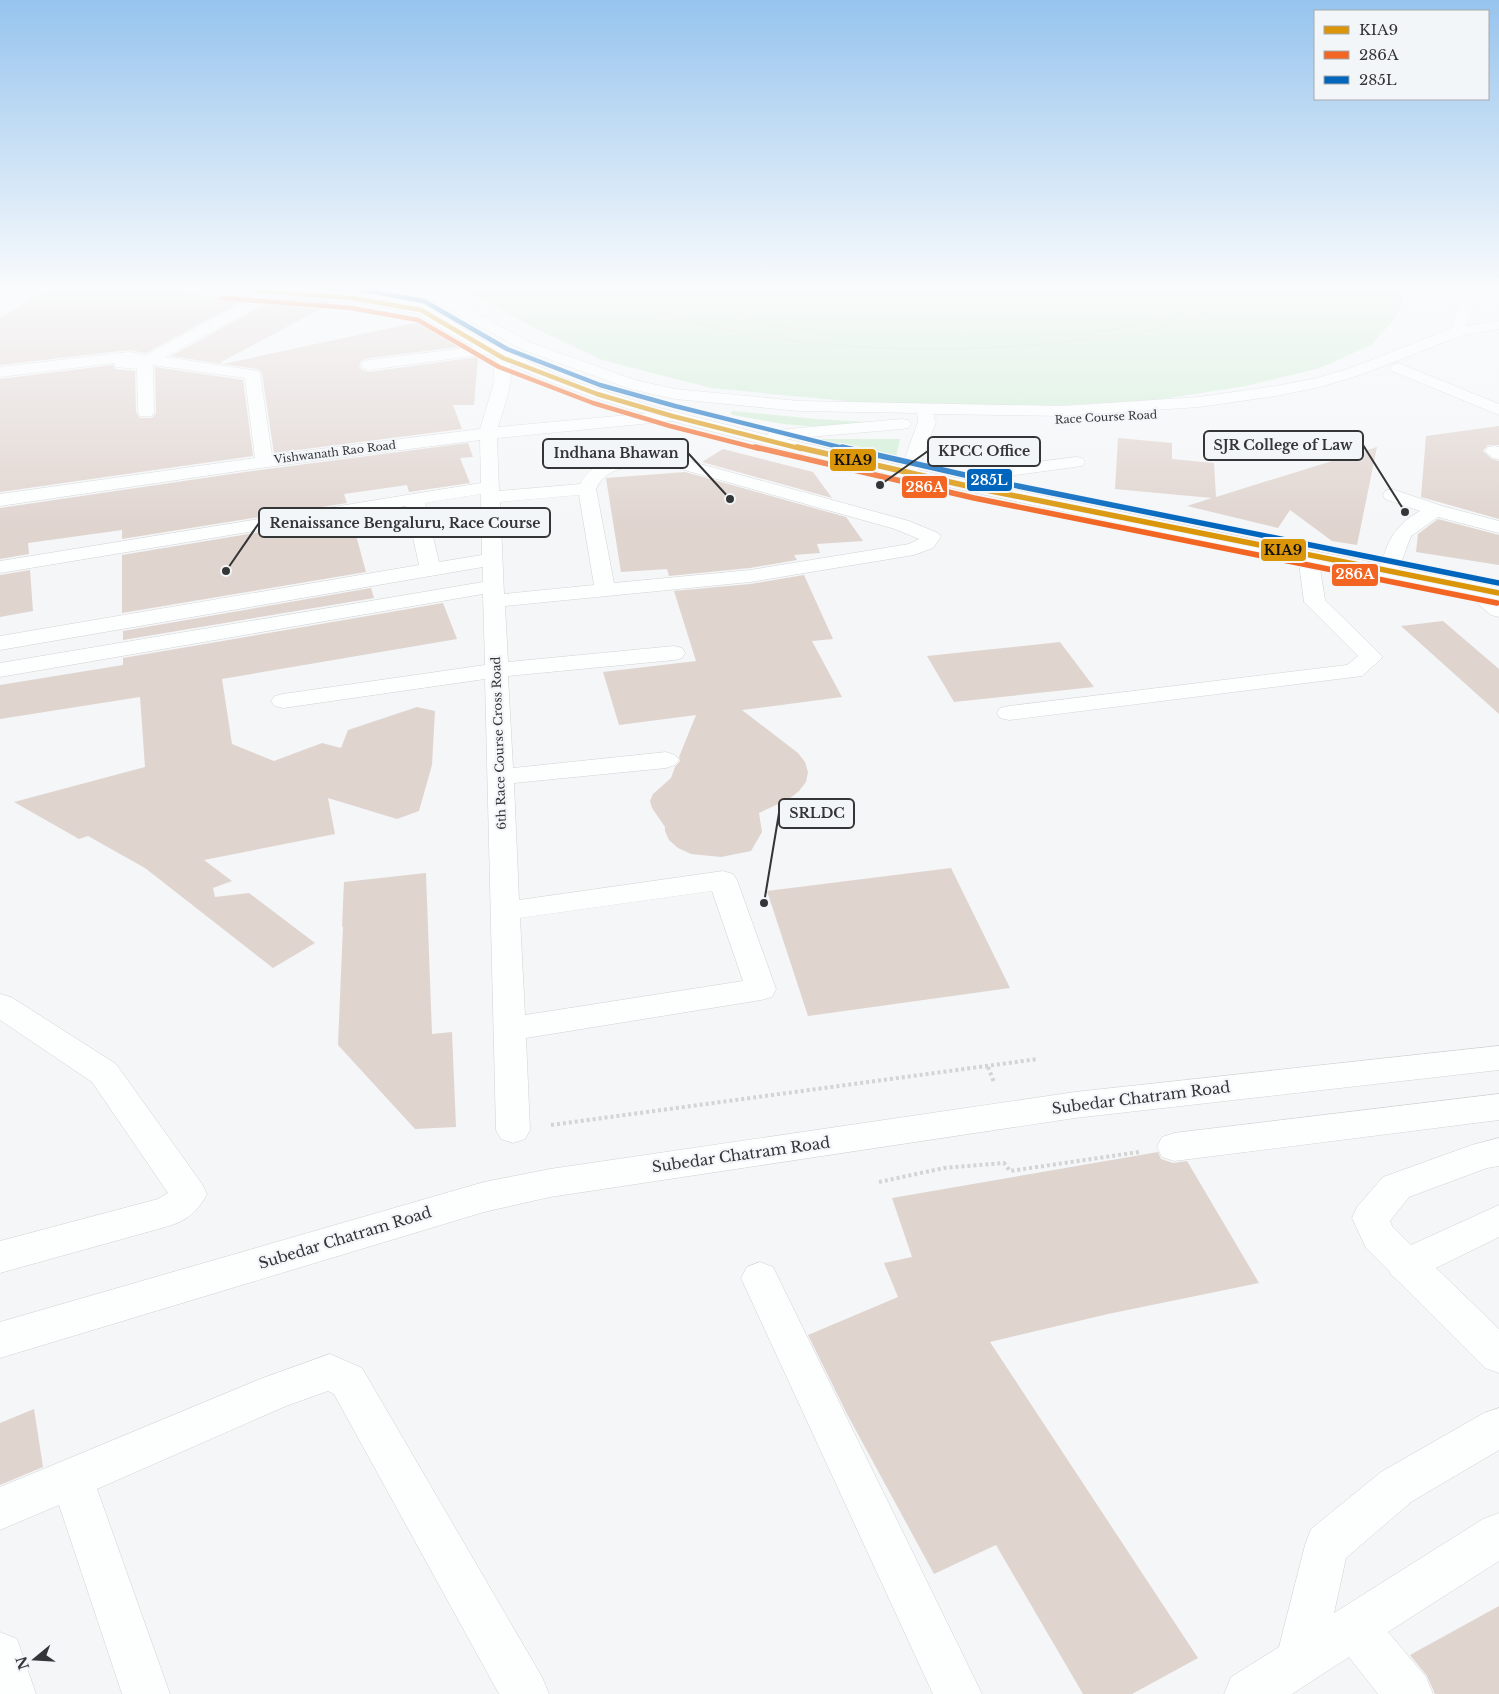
<svg xmlns="http://www.w3.org/2000/svg" width="1499" height="1694" viewBox="0 0 1499 1694" font-family="'Libre Baskerville',serif">
	<style>
		.green { fill: #cfedd3 }
		.building { fill: #e0d4cf }
		.lines { fill: none; stroke-linecap: round; stroke-linejoin: round }
		.minor-casing { stroke: #d1d2d4; stroke-width: 1 }
		.major-casing { stroke: #d1d2d4; stroke-width: 1 }
		.path-far1 { stroke: #d4d4d4; stroke-width: 2; stroke-dasharray: 1 1; stroke-linecap: butt }
		.path { stroke: #d4d4d4; stroke-width: 4; stroke-dasharray: 3 3; stroke-linecap: butt }
		.minor { fill: #fdfefe; fill-rule: evenodd }
		.major { fill: #fdfefe; fill-rule: evenodd }
		.bus-1-far1-casing { stroke: #f3f6f9; stroke-width: 6 }
		.bus-1-casing { stroke: #f3f6f9; stroke-width: 8 }
		.bus-2-far1-casing { stroke: #f3f6f9; stroke-width: 6 }
		.bus-2-casing { stroke: #f3f6f9; stroke-width: 8 }
		.bus-3-far1-casing { stroke: #f3f6f9; stroke-width: 6 }
		.bus-3-casing { stroke: #f3f6f9; stroke-width: 8 }
		.bus-1-far1 { stroke: #da9508; stroke-width: 4.5 }
		.bus-1 { stroke: #da9508; stroke-width: 5.5 }
		.bus-2-far1 { stroke: #f26522; stroke-width: 4.5 }
		.bus-2 { stroke: #f26522; stroke-width: 5.5 }
		.bus-3-far1 { stroke: #0065bd; stroke-width: 4.5 }
		.bus-3 { stroke: #0065bd; stroke-width: 5.5 }
		.labels { text-anchor: middle; stroke-width: 4.5; stroke-linejoin: round; paint-order: stroke }
		.far-street-label { font-size: 11px; fill: #343536; stroke: #f3f6f9 }
		.street-label { font-size: 12px; fill: #343536; stroke: #f3f6f9 }
		.near-street-label { font-size: 15px; fill: #343536; stroke: #f3f6f9 }
		.leader { fill: none; stroke: #343536; stroke-width: 2 }
		.callout-dot { fill: #343536; stroke: #f3f6f9; stroke-width: 2 }
		.callout { fill: #f3f6f9; stroke: #343536; stroke-width: 2 }
		.callout-label { font-size: 14px; text-anchor: middle; font-weight: bold; fill: #343536 }
		.line-badge { stroke: #f3f6f9; stroke-width: 2 }
		.badge-label { font-size: 14px; text-anchor: middle; font-weight: bold; fill: #fff }
		.pale-badge-label { font-size: 14px; text-anchor: middle; font-weight: bold; fill: #111 }
	</style>
	<rect width="100%" height="100%" fill="#f4f6f8"/>
	<path class="green" d="M461,288H1405V290L1397,316L1371,345L1320,368L1245,386L1149,401L997,408L856,402L711,388L602,360L532,327Z
		M733,411L816,419L885,423L818,427L783,424L733,415L730,413Z
		M802,439H900L896,457Z"/>
	<path class="building" d="M51,288L165,292L252,296L146,353L129,350L0,365V318Z
		M277,298L334,302L221,362L222,364L171,356Z
		M423,321L466,346L369,358L361,361L359,366L362,370L369,372L478,357L474,405H453L462,429L274,453L262,373L258,369L223,364Z
		M113,365L115,369L135,371L136,412L140,418H152L156,413L155,367L243,380L253,456L0,492V379Z
		M1499,426V445H1488L1483,451L1492,459L1499,461V519L1421,497L1426,436Z
		M1118,438L1172,443V459L1214,463L1216,497L1377,447L1357,545L1332,541L1290,510L1278,528L1187,506L1212,498L1115,489Z
		M468,443L473,457L460,458L470,483L409,492L407,485L344,494L347,503L122,539V530L28,543L29,554L0,559V508L252,471Z
		M723,449L813,472L832,498L702,462Z
		M685,472L846,517L863,541L817,544L820,553L794,555L797,560L750,568L669,576L667,569L621,572L606,478Z
		M351,517L366,572L122,613V555Z
		M1438,519L1499,535V565L1416,552L1418,534Z
		M30,570L33,611L0,617V575Z
		M804,575L833,639L812,641L842,697L742,710L798,753L805,762L808,772L806,782L799,791L789,799L759,813L762,832L751,851L721,857L691,854L678,848L669,840L665,831V827L652,808L650,801L653,794L671,778L675,767L680,761L679,757L696,715L619,725L603,672L696,661L674,591L750,584Z
		M371,588L374,598L123,640V631Z
		M443,603L457,639L222,679L232,744L274,761L322,743L341,748L348,730L417,707L435,711L432,765L419,811L397,819L328,798L335,834L204,860L232,881L213,888L215,897L249,893L315,943L273,968L145,868L88,836L79,839L14,802L145,767L140,697L0,719V685L123,665V658Z
		M1443,621L1499,669V714L1401,626Z
		M1060,642L1094,687L954,702L927,656Z
		M951,868L1010,988L808,1016L767,891Z
		M426,873L432,1034L452,1032L456,1127L415,1129L338,1045L343,926L342,927L344,882Z
		M1158,1152L1161,1159L1173,1163L1187,1161L1259,1283L1108,1314L990,1342L1198,1658L1132,1694H1083L996,1545L934,1574L847,1414L808,1335L898,1297L884,1263L912,1257L892,1198Z
		M34,1409L43,1467L0,1485V1423Z
		M1499,1606V1694H1435L1427,1676L1410,1655Z"/>
	<g class="lines">
		<defs>
			<path id="minor" d="M8,288H26L24,291L0,301V292Z
				M216,288H281L352,294L421,306L426,307L428,310L426,313L421,314L352,302L277,296L165,357L258,371L260,374L272,455L480,429L493,386L495,358L498,355H508C518,369 503,411 498,427L672,411L678,412L680,416L678,420L672,421L497,438L499,491L580,484C598,451 639,455 671,456L909,521L938,533L941,537L933,548L914,555L750,582L505,606L508,662L674,646L682,648L685,653L682,658L674,660L508,676L513,768L666,752L675,755L679,760L675,765L666,768L514,783L519,900L723,871L733,874L737,880L776,989L772,997L761,1000L526,1038L530,1130L525,1139L513,1143L501,1139L496,1130L485,679L283,708L275,706L271,701L275,696L283,694L485,665L483,594L0,677V663L483,582V567L0,650V636L419,565L406,506L0,573V561L481,483L480,440L252,469L0,506V494L255,458L245,378L153,365L154,412L152,416H140L138,412L137,369L115,367L114,363L0,377V367L129,352L146,355L258,295L223,292ZM641,466H670L895,529L919,539L909,544L750,570L614,583L596,489C605,470 622,467 641,466ZM481,494L482,555L439,562L425,503ZM579,495L594,585L504,594L500,502ZM712,891L743,981L525,1015L520,918Z
				M489,345L494,347L497,350L494,353L369,370L363,368L361,365L363,362L369,360Z
				M1398,363L1499,404V415L1392,371L1390,368L1392,365Z
				M1494,446L1499,447V459L1493,458L1485,451L1488,447Z
				M1076,457L1082,458L1085,462L1082,466L994,478C986,487 983,495 969,492L967,488L982,469Z
				M1392,489L1442,506L1499,521V533L1438,517L1411,536L1396,576L1389,578L1382,576L1379,572C1387,543 1392,527 1420,511L1385,499L1383,495L1385,491Z
				M1308,550L1315,552L1318,556L1325,600L1383,657L1362,676L1009,720L1000,718L997,713L1000,708L1009,706L1347,665L1358,656L1304,602L1298,556L1301,552Z
				M1471,582L1478,584L1499,599V617L1491,615L1464,592L1460,588L1464,584Z
				M0,994L11,997L116,1064L202,1184L207,1194C198,1211 188,1220 169,1226L0,1273V1241L158,1199L168,1193L92,1082L0,1020Z
				M1499,1094V1120L1174,1161L1162,1157L1157,1147L1162,1137L1174,1133Z
				M1499,1138V1166L1487,1168L1409,1197L1390,1221L1392,1226L1411,1245L1499,1205V1237L1436,1268L1499,1329V1373L1485,1368L1395,1278L1392,1276L1389,1271L1366,1248L1352,1218L1357,1207L1383,1177L1472,1145Z
				M760,1262L773,1267L982,1694H933L741,1278L747,1267Z
				M330,1354L362,1368L542,1677L549,1694H499L334,1394L328,1391L286,1406L97,1489L170,1694H122L59,1505L0,1530V1487L260,1379Z
				M1499,1408V1450L1411,1502L1346,1558L1334,1613L1483,1519L1499,1513V1561L1388,1632L1426,1677L1433,1694H1378L1349,1657L1292,1694H1224L1231,1677L1279,1647L1305,1545L1311,1529L1381,1472L1484,1413Z
				M0,1632L17,1639L36,1694H0Z"/>
			<path id="major" d="M381,288H397L479,338L564,378L652,406L767,435L770,431L776,430L902,419L908,420L911,424L908,428L902,429L786,439L902,466L918,422L917,413L799,411L675,399L630,389L519,348L417,291L415,288H432L529,342L635,380L675,389L799,401L1063,406L1199,397L1276,386L1317,378L1348,369L1450,329L1464,288H1478L1466,326L1499,321V329L1460,336L1360,375L1320,387L1276,396L1199,407L1063,416L933,414L936,422L918,470L1262,541L1499,587V599C1343,571 1188,538 1033,505C937,485 841,464 746,440C637,413 530,385 434,324C417,313 395,303 381,288Z
				M1499,1046V1070L1075,1118L550,1197L484,1212L0,1358V1322L484,1182L550,1169L1075,1092Z"/>
		</defs>
		<use href="#minor" class="minor-casing"/>
		<use href="#major" class="major-casing"/>
		<path class="path-far1" d="M608,288C636,301 665,316 695,323C819,352 948,355 1074,341C1134,334 1196,328 1244,288
			M652,288C719,312 792,297 860,288
			M751,302L743,307L742,312C756,328 786,328 806,330C872,338 937,338 1003,336C1049,335 1095,334 1139,325C1172,318 1199,307 1226,288"/>
		<path class="path" d="M988,1067L994,1082
			M551,1125L1038,1059
			M879,1182L944,1168L1004,1163L1010,1171L1139,1152"/>
		<use href="#minor" class="minor"/>
		<use href="#major" class="major"/>
		<defs>
			<path id="bus-1-far1" d="M223,288L352,298L421,310L503,358L597,394L672,416L802,449"/>
			<path id="bus-1" d="M797,447L976,488L1499,593"/>
			<path id="bus-2-far1" d="M222,298L351,308L418,320L499,367L593,403L670,426L760,449"/>
			<path id="bus-2" d="M755,447L974,498L1497,603"/>
			<path id="bus-3-far1" d="M352,288L424,301L507,349L600,385L675,406L847,449"/>
			<path id="bus-3" d="M842,447L978,478L1499,583"/>
		</defs>
		<use href="#bus-1-far1" class="bus-1-far1-casing"/>
		<use href="#bus-1" class="bus-1-casing"/>
		<use href="#bus-2-far1" class="bus-2-far1-casing"/>
		<use href="#bus-2" class="bus-2-casing"/>
		<use href="#bus-3-far1" class="bus-3-far1-casing"/>
		<use href="#bus-3" class="bus-3-casing"/>
		<use href="#bus-1-far1" class="bus-1-far1"/>
		<use href="#bus-1" class="bus-1"/>
		<use href="#bus-2-far1" class="bus-2-far1"/>
		<use href="#bus-2" class="bus-2"/>
		<use href="#bus-3-far1" class="bus-3-far1"/>
		<use href="#bus-3" class="bus-3"/>
	</g>
	<linearGradient id="sky" x2="0" y2="1"><stop stop-color="#96c4ee"/><stop offset="0.55" stop-color="#fafbfc"/><stop offset="1" stop-color="#fafbfc" stop-opacity="0"/></linearGradient>
	<rect width="1499" height="525" fill="url(#sky)"/>
	<g class="labels">
		<g class="far-street-label">
			<text transform="translate(1106 417) rotate(-3)" y="4">Race Course Road</text>
			<text transform="translate(335 452) rotate(-7)" y="4">Vishwanath Rao Road</text>
		</g>
		<g class="street-label">
			<text transform="translate(499 743) rotate(-92)" y="4">6th Race Course Cross Road</text>
		</g>
		<g class="near-street-label">
			<text transform="translate(1141 1098) rotate(-7)" y="5">Subedar Chatram Road</text>
			<text transform="translate(741 1155) rotate(-8)" y="5">Subedar Chatram Road</text>
			<text transform="translate(345 1238) rotate(-17)" y="5">Subedar Chatram Road</text>
		</g>
	</g>
	<path class="leader" d="M1405 512L1363 445M880 485L928 451M730 499L688 453M226 571L259 523M764 903L779 813"/>
	<g class="callout-dot">
		<circle cx="1405" cy="512" r="5"/>
		<circle cx="880" cy="485" r="5"/>
		<circle cx="730" cy="499" r="5"/>
		<circle cx="226" cy="571" r="5"/>
		<circle cx="764" cy="903" r="5"/>
	</g>
	<g class="callout">
		<rect x="1204" y="431" width="159" height="29" rx="5"/>
		<rect x="928" y="437" width="112" height="29" rx="5"/>
		<rect x="543" y="439" width="145" height="29" rx="5"/>
		<rect x="259" y="508" width="291" height="29" rx="5"/>
		<rect x="779" y="799" width="75" height="29" rx="5"/>
	</g>
	<g class="callout-label">
		<text x="1283" y="450">SJR College of Law</text>
		<text x="984" y="456">KPCC Office</text>
		<text x="616" y="458">Indhana Bhawan</text>
		<text x="405" y="528">Renaissance Bengaluru, Race Course</text>
		<text x="817" y="818">SRLDC</text>
	</g>
	<g class="line-badge">
		<rect x="829" y="448" width="48" height="24" rx="5" fill="#da9508"/>
		<rect x="966" y="468" width="47" height="24" rx="5" fill="#0065bd"/>
		<rect x="901" y="475" width="47" height="24" rx="5" fill="#f26522"/>
		<rect x="1260" y="538" width="47" height="24" rx="5" fill="#da9508"/>
		<rect x="1331" y="563" width="48" height="24" rx="5" fill="#f26522"/>
	</g>
	<g class="badge-label">
		<text x="989" y="485">285L</text>
		<text x="925" y="492">286A</text>
		<text x="1355" y="579">286A</text>
	</g>
	<g class="pale-badge-label">
		<text x="853" y="465">KIA9</text>
		<text x="1283" y="555">KIA9</text>
	</g>
	<rect x="1314" y="10" width="175" height="90" fill="#f3f6f9" stroke="#a7a9ab"/>
	<rect x="1324" y="26" width="25" height="8" fill="#da9508" stroke="#a7a9ab"/>
	<text x="1359" y="35" font-size="15" fill="#343536">KIA9</text>
	<rect x="1324" y="51" width="25" height="8" fill="#f26522" stroke="#a7a9ab"/>
	<text x="1359" y="60" font-size="15" fill="#343536">286A</text>
	<rect x="1324" y="76" width="25" height="8" fill="#0065bd" stroke="#a7a9ab"/>
	<text x="1359" y="85" font-size="15" fill="#343536">285L</text>
	<g transform="translate(35 1659) rotate(252)" stroke="#f3f6f9" stroke-width="4" paint-order="stroke">
	<path d="M0-4L9 19L0 12L-9 19Z" fill="#343536"/>
	<text y="-8" font-size="14" font-weight="bold" text-anchor="middle" fill="#343536">N</text>
	</g>
</svg>
